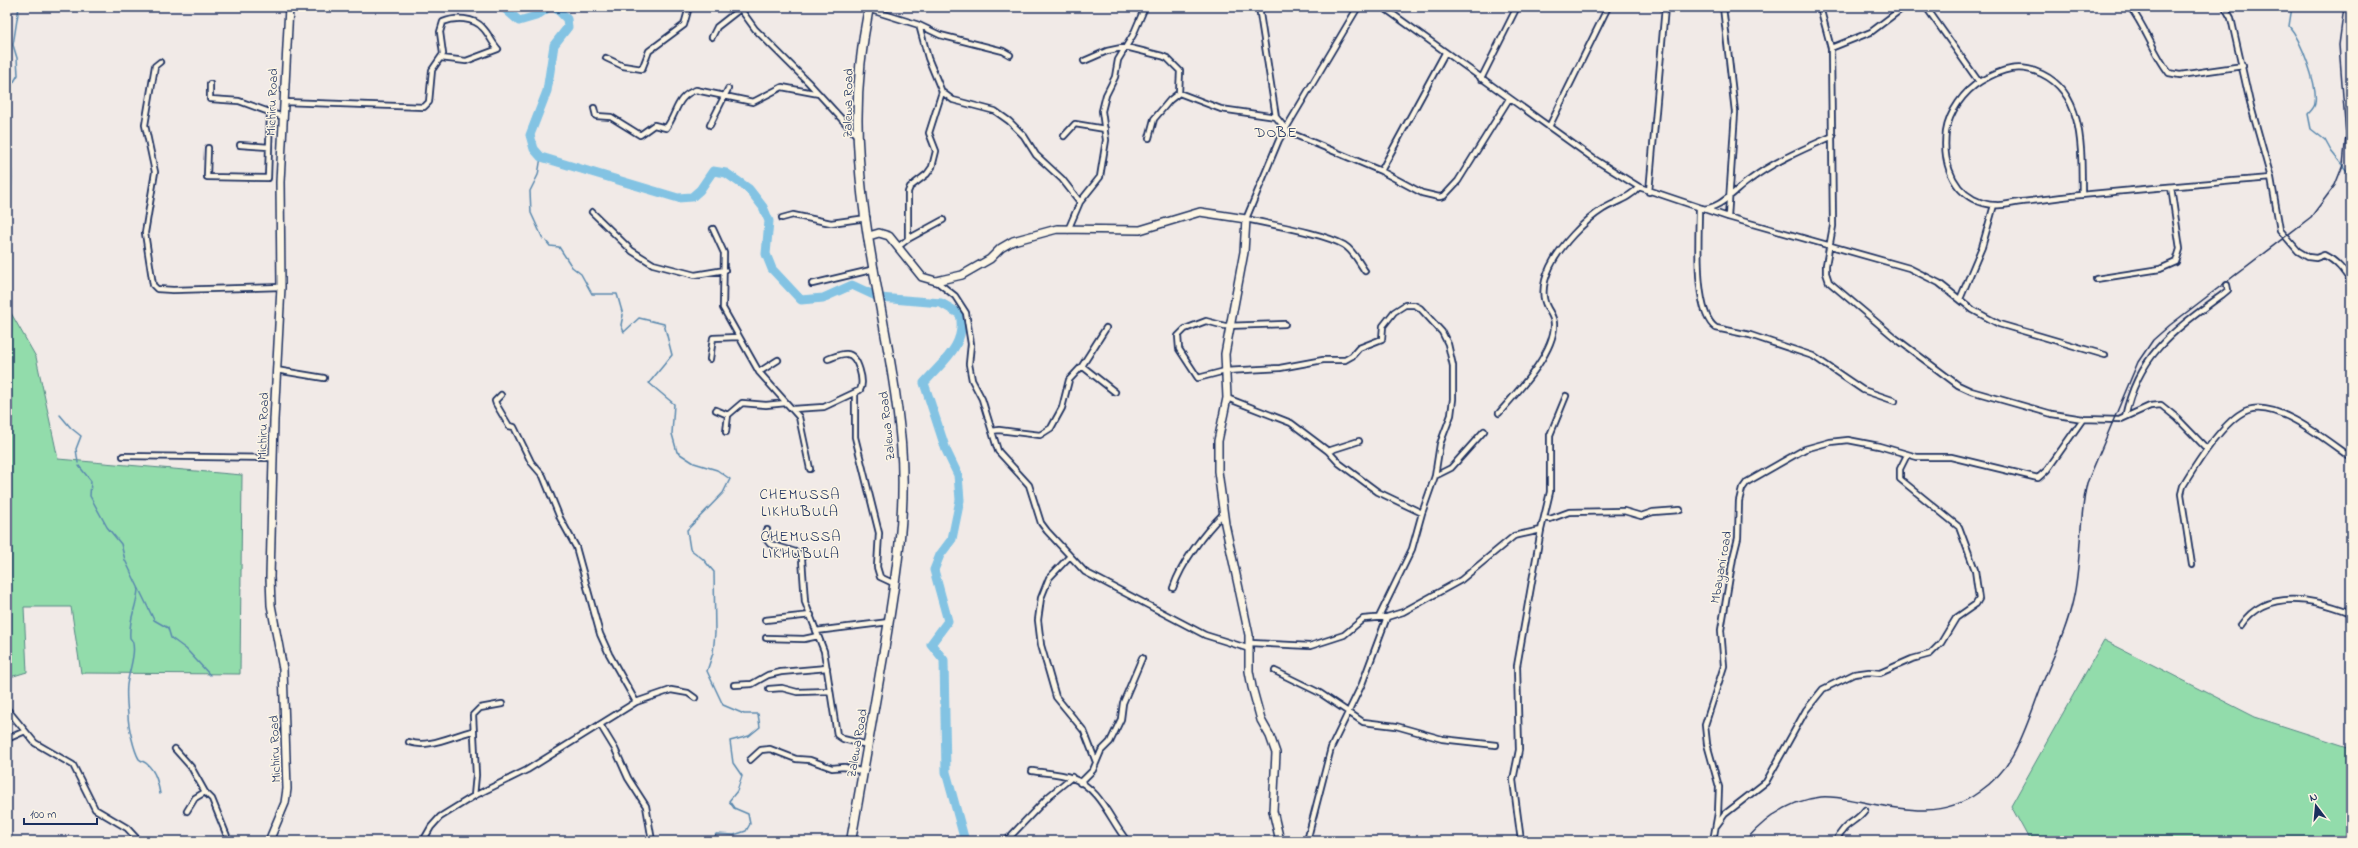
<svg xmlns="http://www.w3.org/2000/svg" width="2358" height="848" viewBox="0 0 2358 848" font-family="'Indie Flower',sans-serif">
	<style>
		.green { fill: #92dcab; stroke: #568684 }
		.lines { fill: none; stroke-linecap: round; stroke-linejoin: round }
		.stream { stroke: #5988ae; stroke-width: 1.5 }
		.river { stroke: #83c3e3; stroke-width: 9 }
		.street-casing { stroke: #1b2f5e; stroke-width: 8 }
		.secondary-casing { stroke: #1b2f5e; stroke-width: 10 }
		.highway-casing { stroke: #1b2f5e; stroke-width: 11 }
		.street { stroke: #fcf5e5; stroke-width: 4.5 }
		.secondary { stroke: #fcf5e5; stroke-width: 7 }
		.highway { stroke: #fcf5e5; stroke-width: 8 }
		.rail { stroke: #1b2f5e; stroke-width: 1.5 }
		.labels { text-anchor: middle; stroke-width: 3; stroke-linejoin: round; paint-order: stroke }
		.street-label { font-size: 13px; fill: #1b2f5e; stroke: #fcf5e5 }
		.quarter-label { font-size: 15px; letter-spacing: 1px; fill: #1b2f5e; stroke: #fcf5e5 }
	</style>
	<rect width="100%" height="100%" fill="#f1eae7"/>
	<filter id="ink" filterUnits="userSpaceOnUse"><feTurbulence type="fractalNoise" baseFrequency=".025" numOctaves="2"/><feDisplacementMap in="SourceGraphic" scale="8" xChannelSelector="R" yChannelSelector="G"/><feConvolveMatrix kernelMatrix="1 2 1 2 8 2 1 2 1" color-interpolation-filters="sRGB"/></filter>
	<g filter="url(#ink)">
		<path class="green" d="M7,306L36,357L58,459L242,475L240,674L81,673L71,607H24L27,672L7,678Z
			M2104,640L2255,717L2351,748V841H2030L2011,806Z"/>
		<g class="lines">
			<path class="stream" d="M2292,7L2289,26C2301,40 2318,85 2315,103C2315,107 2311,111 2308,114L2311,129L2325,140L2331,151L2351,176
				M7,93L18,75L17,58L13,45L19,7
				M7,135C12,159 14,190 7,214
				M541,157L538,175L530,191L531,213L543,239
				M546,241L550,246L559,247L572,267L581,274L592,294H617L623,315L621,325L624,332L639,318L664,324L672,355L649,383L674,404L672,434L677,452L694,463L717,470L730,479L723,493L687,530L690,549L703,559L714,572L715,633L713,653L707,671L723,705L744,714H758L760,727L749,736L730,741L733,763L742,776L737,791L729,801L734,808L748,814L750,824L746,831L734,835L716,834L713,841
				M60,415L71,428L81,436L76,449L78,463
				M79,466L91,481L90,496L107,527L121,544L125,560L154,620L168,628L171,638L186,649L210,675
				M138,589C137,607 128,620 130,638C139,646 128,674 127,685C126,694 127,705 128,715C128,725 134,751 139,759C141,761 145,762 147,764C156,772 158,783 160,794"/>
			<path class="river" d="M503,7L519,21L536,16L549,7
				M555,7L567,19L568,27L554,45L547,91L530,135L534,149L541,157L678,198L692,197L700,190L713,171L726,173L749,189L763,207L769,221L766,254L772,269L801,300L823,298L852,285L880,298L941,303L960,314C967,345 943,361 924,383L946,450L958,475L960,500L952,539L940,555L934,570L948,621L931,644L944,660L946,772L965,841
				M973,841H977"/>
			<defs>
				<path id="street" d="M739,7L755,29L808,82L858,137
					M1259,7L1276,117
					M1358,7L1279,140L1246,219C1272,225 1323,233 1344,245C1354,251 1359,263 1365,271
					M1383,7L1594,159L1639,187L1728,217L1909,268L1939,283L1973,310L1999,324L2105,355
					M1723,7L1735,112L1728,217
					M1820,7L1831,48L1833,226L1826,265V273L1829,282L1894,337L1958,385L1971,391L2052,414L2083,419L2119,420L2150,406L2161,405L2177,418L2207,449
					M1926,7L1979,82
					M2130,7C2146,27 2153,53 2169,73L2180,75L2243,66
					M2225,7L2231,18L2250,103L2271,178L2280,230L2298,251L2308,257L2316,258L2324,255C2337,261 2344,271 2351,282
					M868,9L919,25L928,58L942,92L953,100L995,111L1009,121L1024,136L1036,155L1062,179L1080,202
					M919,25L940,35L1003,51L1010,55
					M712,37L717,27L740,9
					M1831,48L1871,32L1904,7
					M606,58L623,66L642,69L649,51L684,25L689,7
					M1084,61L1107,51L1126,47L1162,56L1167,58L1180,71L1179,93
					M160,62L155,66L145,125L155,172L145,233L153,285L157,289L173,290L281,287
					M1481,79L1517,7
					M210,84V99L239,101L283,117
					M284,102L424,107L429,102L432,70L443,54L440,32L443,22C455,17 474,17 483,28C489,34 492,43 498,49L466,61L441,58
					M594,108L596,116L611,117L640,135L654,125L666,128C677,114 676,96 696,90L753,102L782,87L819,94
					M710,125L728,89
					M1549,127L1608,7
					M1064,136L1075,124L1105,129
					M1833,136C1806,148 1775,161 1751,179C1734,190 1721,210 1699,209C1699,235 1693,313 1716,328L1750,335L1813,356L1863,390L1895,401
					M1149,138L1154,119L1170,100L1179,93L1221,109L1276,117L1288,132L1381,171L1422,193L1439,197L1444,196L1458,181L1509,99
					M269,147L270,112
					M208,148L207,177L268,178L269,147L240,145
					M1381,171L1445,53
					M1649,192L1665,7
					M2082,195C2081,154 2086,95 2042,74C2020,63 2002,69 1981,81C1964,91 1949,112 1946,132C1943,157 1949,186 1973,199C1979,202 1989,205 1995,205C2003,206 2012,203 2021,202C2041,200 2061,197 2081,195C2144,189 2208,183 2271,178
					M592,212L632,251L653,264L695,275L725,270
					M782,218L793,215L831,223L867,218
					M713,229L724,253L723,308L759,372L799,417L810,469
					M1068,230L1080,202L1100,177L1106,140L1102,111L1106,95L1115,77L1118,60L1133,35L1145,7
					M908,239V192L910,187L927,174L932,167L936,151L929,133L942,92
					M898,247L908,239L943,220
					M2096,279L2160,269L2176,262L2180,249L2171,187
					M936,281L955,296L966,313L971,344L969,364L972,380L982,399L998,451L1029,485L1041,523L1047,531L1085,572L1205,635L1250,649
					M812,284L875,269
					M1960,299L1982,247L1994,205
					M1285,324L1225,326L1206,321L1185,329L1178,336L1179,349L1198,378L1225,371L1280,368L1323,360H1345L1352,356L1359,348L1382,339L1383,326L1394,312L1405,305H1414L1420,308L1442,332L1448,344L1453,366V399L1451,415L1440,444L1435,476L1422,513L1412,549L1379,617
					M710,359L713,338L738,337
					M1082,366L1115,392
					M276,370L324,378
					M759,372L778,360
					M501,395L495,401L496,404L509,426L514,427L531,462L543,476L560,518L576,547L600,634L609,654L636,702
					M855,395V437L879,533L877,567L880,577L895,584
					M1227,398L1291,423L1328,451L1339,463L1378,492L1422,513
					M793,409L824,407L860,390C865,382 858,355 847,354C841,353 834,357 828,359
					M716,410L728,415
					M1499,413C1517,392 1555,353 1554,324C1554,317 1550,313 1547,307C1540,294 1544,280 1550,267C1560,246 1584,221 1603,209C1615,202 1630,198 1639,187
					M2125,417C2138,355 2173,331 2222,295L2228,290L2227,285
					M992,431L999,430L1040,435L1051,428L1062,408L1069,380L1082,366L1106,328
					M726,432L728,415L742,403L766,405L786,403
					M1328,451L1359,441
					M123,456L273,458
					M1435,476L1451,468L1484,431
					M1544,518L1550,519L1569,512L1624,511L1641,516L1653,512L1680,510
					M767,530L765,538L770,544L799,553L802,559L805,602L824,651L837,735L843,739L868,745
					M1070,556L1049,578L1041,598L1038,620L1041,645L1056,697L1084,731L1096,762
					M2192,565L2181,494L2183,486C2195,466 2225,418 2248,410C2278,400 2327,441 2351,458
					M1173,588C1182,562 1204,533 1223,514
					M765,620L811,615
					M2241,625C2266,588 2315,599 2351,613
					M816,631L889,622
					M766,638L804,639L818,636
					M1250,643L1310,646L1344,635L1363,619L1387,617L1403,612L1461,580L1514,536L1541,530
					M1275,671L1320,693L1363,722L1396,726L1442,739L1496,745
					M734,685L752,684L768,675L781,672L827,668
					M769,689L782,688L797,692L830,691
					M7,709L35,743L73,765L95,809L127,828L139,841
					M601,726L615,749L628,778L646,806L652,841
					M7,739L23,732
					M409,742C429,749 453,735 473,731
					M175,749L191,767L205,792L212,799L229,841
					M750,760L761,750L770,749L796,759L810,760L832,768L844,767L864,772
					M1032,771C1045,773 1061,773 1072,778C1100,788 1110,820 1127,841
					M1080,783L1093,770L1101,751L1110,742L1121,719L1123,703L1142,658
					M474,796L476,775L473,715L480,708L502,704
					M187,811L195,798L205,792
					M1717,825L1725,814L1766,782L1806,710L1823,689L1854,674L1869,672L1880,673L1912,659L1930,654L1941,643L1956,618L1976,604L1979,599L1975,570L1959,527L1900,479V469L1907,455
					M423,841L431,827L440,817L474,796L527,770L636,702L671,690L688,693L695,698
					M1006,841L1049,796L1072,777
					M1307,841L1331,748L1362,684L1387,617
					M1521,841L1513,780L1519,750L1517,666L1541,530L1550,492V435L1566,396
					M1713,841L1718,813L1719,787L1707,744L1705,725L1724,666L1721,630L1733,558L1738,538L1739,501L1742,489L1747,482L1805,449L1830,442L1848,440L1879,446L1917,457H1951L2038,478L2047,470L2083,419
					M1836,841C1845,821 1855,824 1865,810"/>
				<path id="secondary" d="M869,236L879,233L889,236L922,277L936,281L962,275L990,259L1001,248L1013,241L1057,229L1140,230L1200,212L1246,219L1244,252L1225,354L1227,398L1218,441V471L1225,524L1249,635V671L1252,687L1261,720L1270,736L1276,753L1273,811L1280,841
					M269,841L285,803L287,789L283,669L271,605L270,577L274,420L281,287L280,182L289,7"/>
				<path id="highway" d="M851,841C862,776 874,710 885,645C896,578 907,511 901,443C893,348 865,254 859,159C855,108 859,57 869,7"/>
			</defs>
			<use href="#street" class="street-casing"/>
			<use href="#secondary" class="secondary-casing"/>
			<use href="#highway" class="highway-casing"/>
			<use href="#street" class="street"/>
			<use href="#secondary" class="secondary"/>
			<use href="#highway" class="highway"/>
			<path class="rail" d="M1745,841C1765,818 1790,800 1821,797C1833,796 1846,799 1857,801C1900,809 1941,820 1979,792C1992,783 2004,771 2012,757C2025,734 2033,707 2043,682C2054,655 2067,628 2073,600C2082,562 2078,522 2087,483L2138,362L2153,340L2170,325L2311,217L2335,185L2343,165L2346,135L2339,45L2344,7"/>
		</g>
	</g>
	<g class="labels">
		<g class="street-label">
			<text transform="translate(271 102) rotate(-88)" y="5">Michiru Road</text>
			<text transform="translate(847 103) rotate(-89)" y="5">Zalewa Road</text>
			<text transform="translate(262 426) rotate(-88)" y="5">Michiru Road</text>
			<text transform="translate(886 426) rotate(-96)" y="5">Zalewa Road</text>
			<text transform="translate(1720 567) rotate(-80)" y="5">Mbayani road</text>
			<text transform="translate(856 743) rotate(-80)" y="5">Zalewa Road</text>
			<text transform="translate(274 749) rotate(-92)" y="5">Michiru Road</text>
		</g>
		<g class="quarter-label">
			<text x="1276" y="137">DOBE</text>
			<text x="800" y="499">CHEMUSSA<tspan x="800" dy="17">LIKHUBULA</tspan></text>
			<text x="801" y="541">CHEMUSSA<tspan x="801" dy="17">LIKHUBULA</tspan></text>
		</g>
	</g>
	<rect width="2358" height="848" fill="none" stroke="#fcf5e5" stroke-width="24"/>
	<rect x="12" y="12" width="2334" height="824" fill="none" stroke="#1b2f5e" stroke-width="1.5" filter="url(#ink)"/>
	<g transform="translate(2316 806) rotate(344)" stroke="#fcf5e5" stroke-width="3" paint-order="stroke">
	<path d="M0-3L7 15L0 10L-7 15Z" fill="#1b2f5e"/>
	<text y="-6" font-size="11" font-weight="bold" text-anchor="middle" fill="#1b2f5e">N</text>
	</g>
	<path d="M24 818v6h73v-6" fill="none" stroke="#1b2f5e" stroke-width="2"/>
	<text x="30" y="818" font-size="12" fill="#1b2f5e" stroke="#fcf5e5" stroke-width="3" paint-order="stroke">100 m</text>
</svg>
